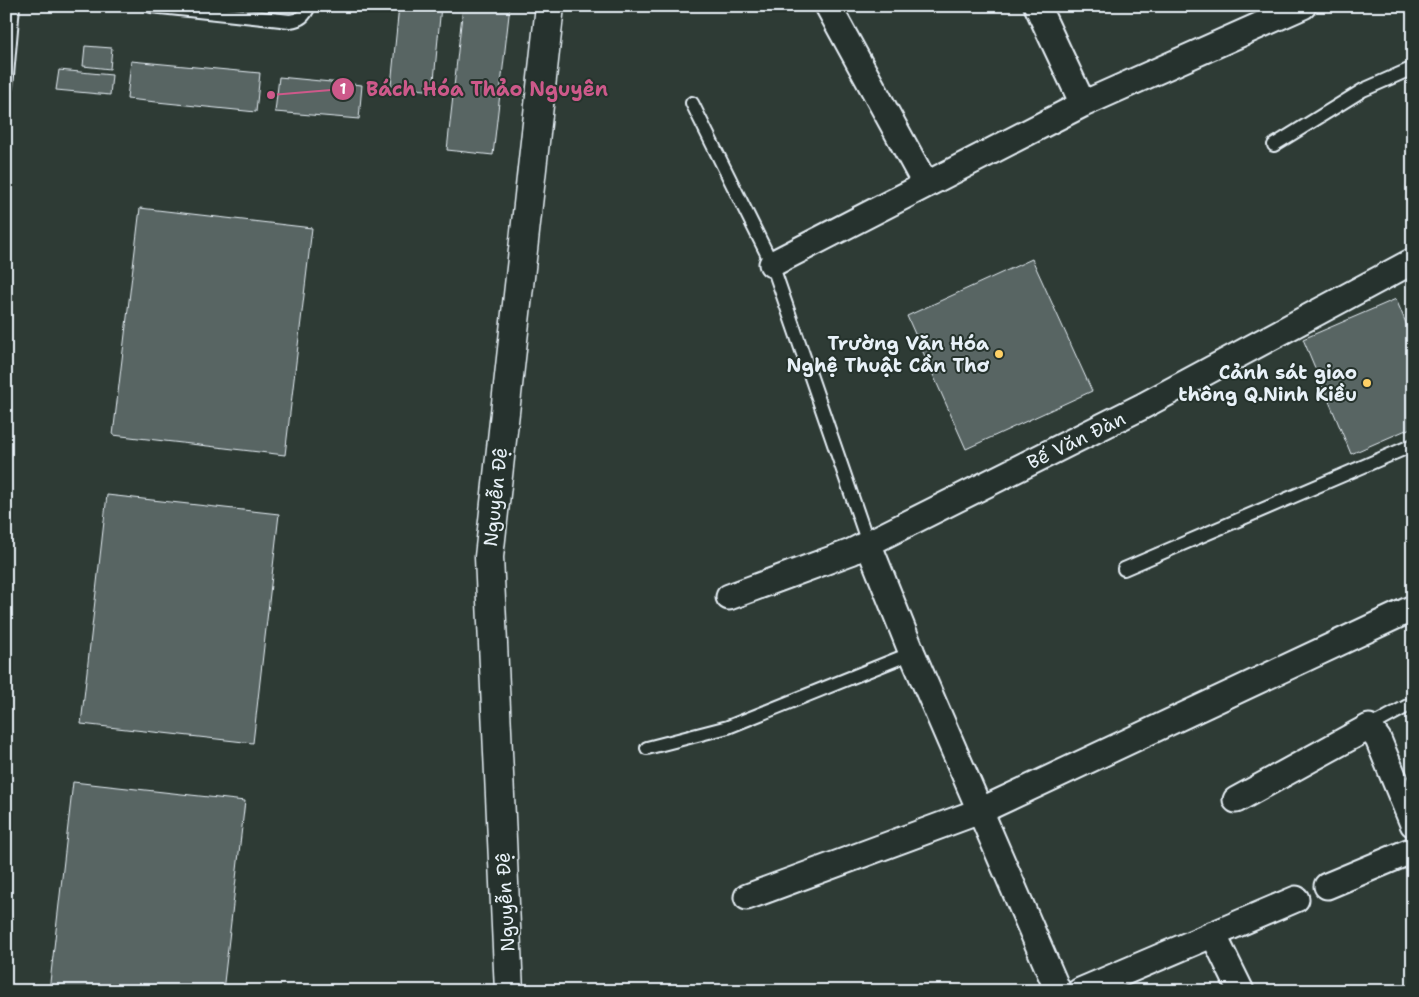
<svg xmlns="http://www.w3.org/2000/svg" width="1419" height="997" viewBox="0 0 1419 997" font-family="'Shantell Sans',sans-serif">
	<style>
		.building { fill: #596563; stroke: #e8f1f8 }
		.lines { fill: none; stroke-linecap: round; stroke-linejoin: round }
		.service-casing { stroke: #e8f1f8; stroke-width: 16 }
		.minor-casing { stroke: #e8f1f8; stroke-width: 29 }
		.tertiary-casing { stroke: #e8f1f8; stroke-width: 31 }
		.service { stroke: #26332d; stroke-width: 12 }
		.minor { stroke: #26332d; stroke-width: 25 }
		.tertiary { stroke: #26332d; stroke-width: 28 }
		.poi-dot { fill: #ffd166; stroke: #26332d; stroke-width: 2 }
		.labels { text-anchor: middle; stroke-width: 4; stroke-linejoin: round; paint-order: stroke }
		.poi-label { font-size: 19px; font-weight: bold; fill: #e8f1f8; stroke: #26332d; text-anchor: end }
		.street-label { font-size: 19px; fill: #e8f1f8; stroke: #26332d }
		.leader { fill: none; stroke: #cd598a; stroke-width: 2 }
		.callout-dot { fill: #cd598a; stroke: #26332d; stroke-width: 2 }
		.mark-label { font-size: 15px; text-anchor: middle; font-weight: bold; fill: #fff }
		.callout-label { font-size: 20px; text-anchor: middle; font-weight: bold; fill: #cd598a; stroke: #26332d; stroke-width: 4; stroke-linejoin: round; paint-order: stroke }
	</style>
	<rect width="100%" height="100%" fill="#2e3b35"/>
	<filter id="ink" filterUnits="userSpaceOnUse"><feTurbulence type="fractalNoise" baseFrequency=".02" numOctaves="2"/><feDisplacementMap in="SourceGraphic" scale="10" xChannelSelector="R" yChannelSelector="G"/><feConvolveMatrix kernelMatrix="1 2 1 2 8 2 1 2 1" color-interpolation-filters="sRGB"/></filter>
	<g filter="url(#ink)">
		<path class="building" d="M399,6H441L433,91L391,86Z
			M463,6H510L493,155L447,150Z
			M85,46L112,48L110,69L83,66Z
			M131,61L260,73L256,112L127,99Z
			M59,70L112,75L110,95L56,90Z
			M279,77L362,85L359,119L275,112Z
			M140,208L312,228L285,455L113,435Z
			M1032,259L1092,391L966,449L907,316Z
			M1396,299L1413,340V427L1351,454L1303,339Z
			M107,495L279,514L253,743L81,724Z
			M73,782L245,801L223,991H49Z"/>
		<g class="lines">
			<defs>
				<path id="service" d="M151,6L290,21C300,20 305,16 309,6
					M6,87L13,6
					M692,103L772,264L868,543
					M1274,145L1363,90L1413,68
					M1124,569L1413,445
					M1369,727L1413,703
					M647,748L728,727L912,653"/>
				<path id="minor" d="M828,6L926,185
					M1037,6L1083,104
					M772,264L1083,104L1303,6
					M868,543L912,653L1058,991
					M729,597L851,552L1141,407L1413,261
					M1236,800L1369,727L1378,739L1413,824
					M1327,886L1413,850
					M747,897L980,811L1413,608
					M1213,934L1241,991
					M1080,991L1296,899"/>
				<path id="tertiary" d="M509,991L489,557L550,6"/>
			</defs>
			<use href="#service" class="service-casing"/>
			<use href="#minor" class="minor-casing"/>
			<use href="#tertiary" class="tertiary-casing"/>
			<use href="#service" class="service"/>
			<use href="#minor" class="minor"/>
			<use href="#tertiary" class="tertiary"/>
		</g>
	</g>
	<g class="poi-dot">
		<circle cx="999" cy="354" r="5"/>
		<circle cx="1367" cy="383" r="5"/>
	</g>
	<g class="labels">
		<g class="poi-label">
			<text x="989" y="350">Trường Văn Hóa<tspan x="989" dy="22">Nghệ Thuật Cần Thơ</tspan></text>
			<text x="1357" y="379">Cảnh sát giao<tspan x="1357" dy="22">thông Q.Ninh Kiều</tspan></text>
		</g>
		<g class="street-label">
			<text transform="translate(1076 440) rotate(-26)" y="7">Bế Văn Đàn</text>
			<text transform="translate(495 497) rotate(-84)" y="7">Nguyễn Đệ</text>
			<text transform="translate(505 902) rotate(-93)" y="7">Nguyễn Đệ</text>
		</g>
	</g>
	<path class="leader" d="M271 95L343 89"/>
	<g class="callout-dot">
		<circle cx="271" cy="95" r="5"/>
		<circle cx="343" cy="89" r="12"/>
	</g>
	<g class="mark-label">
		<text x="343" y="94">1</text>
	</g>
	<g class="callout-label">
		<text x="487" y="96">Bách Hóa Thảo Nguyên</text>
	</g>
	<rect width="1419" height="997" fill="none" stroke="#26332d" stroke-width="25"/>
	<rect x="12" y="12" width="1394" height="972" fill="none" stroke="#e8f1f8" stroke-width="2" filter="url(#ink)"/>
</svg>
